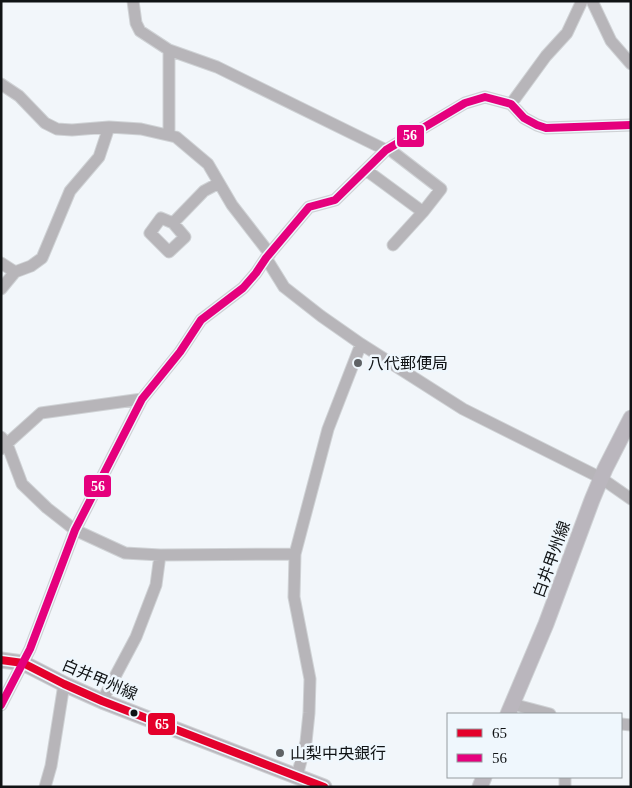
<svg xmlns="http://www.w3.org/2000/svg" width="632" height="788" viewBox="0 0 632 788" font-family="'Times New Roman','Noto Sans JP',serif">
	<style>
		.lines { fill: none; stroke-linecap: round; stroke-linejoin: round }
		.minor-casing { stroke: #cfd2d5; stroke-width: 13 }
		.major-casing { stroke: #cfd2d5; stroke-width: 17 }
		.minor { stroke: #b7b5b9; stroke-width: 11 }
		.major { stroke: #bab6bd; stroke-width: 15 }
		.bus-1-casing { stroke: #eff7fd; stroke-width: 11 }
		.bus-2-casing { stroke: #eff7fd; stroke-width: 11 }
		.bus-1 { stroke: #e4002b; stroke-width: 8 }
		.bus-2 { stroke: #e5007d; stroke-width: 8 }
		.poi-dot { fill: #5f6265; stroke: #eff7fd; stroke-width: 2 }
		.bus-dot { fill: #101315; stroke: #eff7fd; stroke-width: 2 }
		.labels { text-anchor: middle; stroke-width: 5; stroke-linejoin: round; paint-order: stroke }
		.poi-label { font-size: 16px; fill: #101315; stroke: #eff7fd; text-anchor: start }
		.street-label { font-size: 16px; fill: #101315; stroke: #eff7fd }
		.line-badge { stroke: #eff7fd; stroke-width: 2 }
		.badge-label { font-size: 14px; text-anchor: middle; font-weight: bold; fill: #fff }
	</style>
	<rect width="100%" height="100%" fill="#f2f6fa"/>
	<g class="lines">
		<defs>
			<path id="minor" d="M133,1L136,23L140,31L169,50L217,67L386,150
				M592,1L611,41L631,64
				M169,50V135
				M1,84L19,96L45,123L57,129L72,130L109,127L141,129L176,137L208,164L232,205L270,254
				M511,104L546,56L567,33L582,1
				M389,149L441,189L423,212L393,245
				M366,170L423,212
				M173,223L185,237L169,252L150,233L161,218L173,223L204,191L219,183
				M266,258L284,287L321,316L361,344L463,409L601,478L631,499
				M1,263L15,272
				M1,289L15,272L31,266L42,258L70,191L99,157L109,127
				M1,437L7,444L22,484L47,508L75,530L125,553L160,555L295,554
				M1,449L41,413L142,399
				M102,701L136,637L156,585L160,555
				M512,704L550,714
				M1,705L30,649L75,530L142,399L180,352L201,320L243,288L256,273L266,258L309,207L335,200L386,150L465,103L485,97L511,104L524,118L537,125L546,128L631,125
				M621,724L631,725
				M297,776L306,742L309,713L310,679L294,597L295,554L328,429L361,344
				M565,777V787
				M45,787L51,766L64,684"/>
			<path id="major" d="M1,660L23,663L64,684L102,701L324,787
				M508,714L546,624L592,500L605,469L631,418
				M480,787L484,777"/>
		</defs>
		<use href="#minor" class="minor-casing"/>
		<use href="#major" class="major-casing"/>
		<use href="#minor" class="minor"/>
		<use href="#major" class="major"/>
		<defs>
			<path id="bus-1" d="M1,660L23,663L64,684L102,701L324,787"/>
			<path id="bus-2" d="M1,705L30,649L75,530L142,399L180,352L201,320L243,288L256,273L266,258L309,207L335,200L386,150L465,103L485,97L511,104L524,118L537,125L546,128L631,125"/>
		</defs>
		<use href="#bus-1" class="bus-1-casing"/>
		<use href="#bus-2" class="bus-2-casing"/>
		<use href="#bus-1" class="bus-1"/>
		<use href="#bus-2" class="bus-2"/>
	</g>
	<g class="poi-dot">
		<circle cx="358" cy="363" r="5"/>
		<circle cx="280" cy="753" r="5"/>
	</g>
	<circle class="bus-dot" cx="134" cy="713" r="4.5"/>
	<g class="labels">
		<g class="poi-label">
			<text x="368" y="369">八代郵便局</text>
			<text x="290" y="759">山梨中央銀行</text>
		</g>
		<g class="street-label">
			<text transform="translate(551 559) rotate(-70)" y="6">白井甲州線</text>
			<text transform="translate(100 679) rotate(23)" y="6">白井甲州線</text>
		</g>
	</g>
	<g class="line-badge">
		<rect x="396" y="124" width="29" height="24" rx="5" fill="#e5007d"/>
		<rect x="83" y="474" width="29" height="24" rx="5" fill="#e5007d"/>
		<rect x="147" y="712" width="29" height="24" rx="5" fill="#e4002b"/>
	</g>
	<g class="badge-label">
		<text x="410" y="140">56</text>
		<text x="98" y="491">56</text>
		<text x="162" y="729">65</text>
	</g>
	<rect width="632" height="788" fill="none" stroke="#101315" stroke-width="5"/>
	<rect x="447" y="713" width="175" height="65" fill="#eff7fd" stroke="#969ca0"/>
	<rect x="457" y="729" width="25" height="8" fill="#e4002b" stroke="#969ca0"/>
	<text x="492" y="738" font-size="15" fill="#101315">65</text>
	<rect x="457" y="754" width="25" height="8" fill="#e5007d" stroke="#969ca0"/>
	<text x="492" y="763" font-size="15" fill="#101315">56</text>
</svg>
